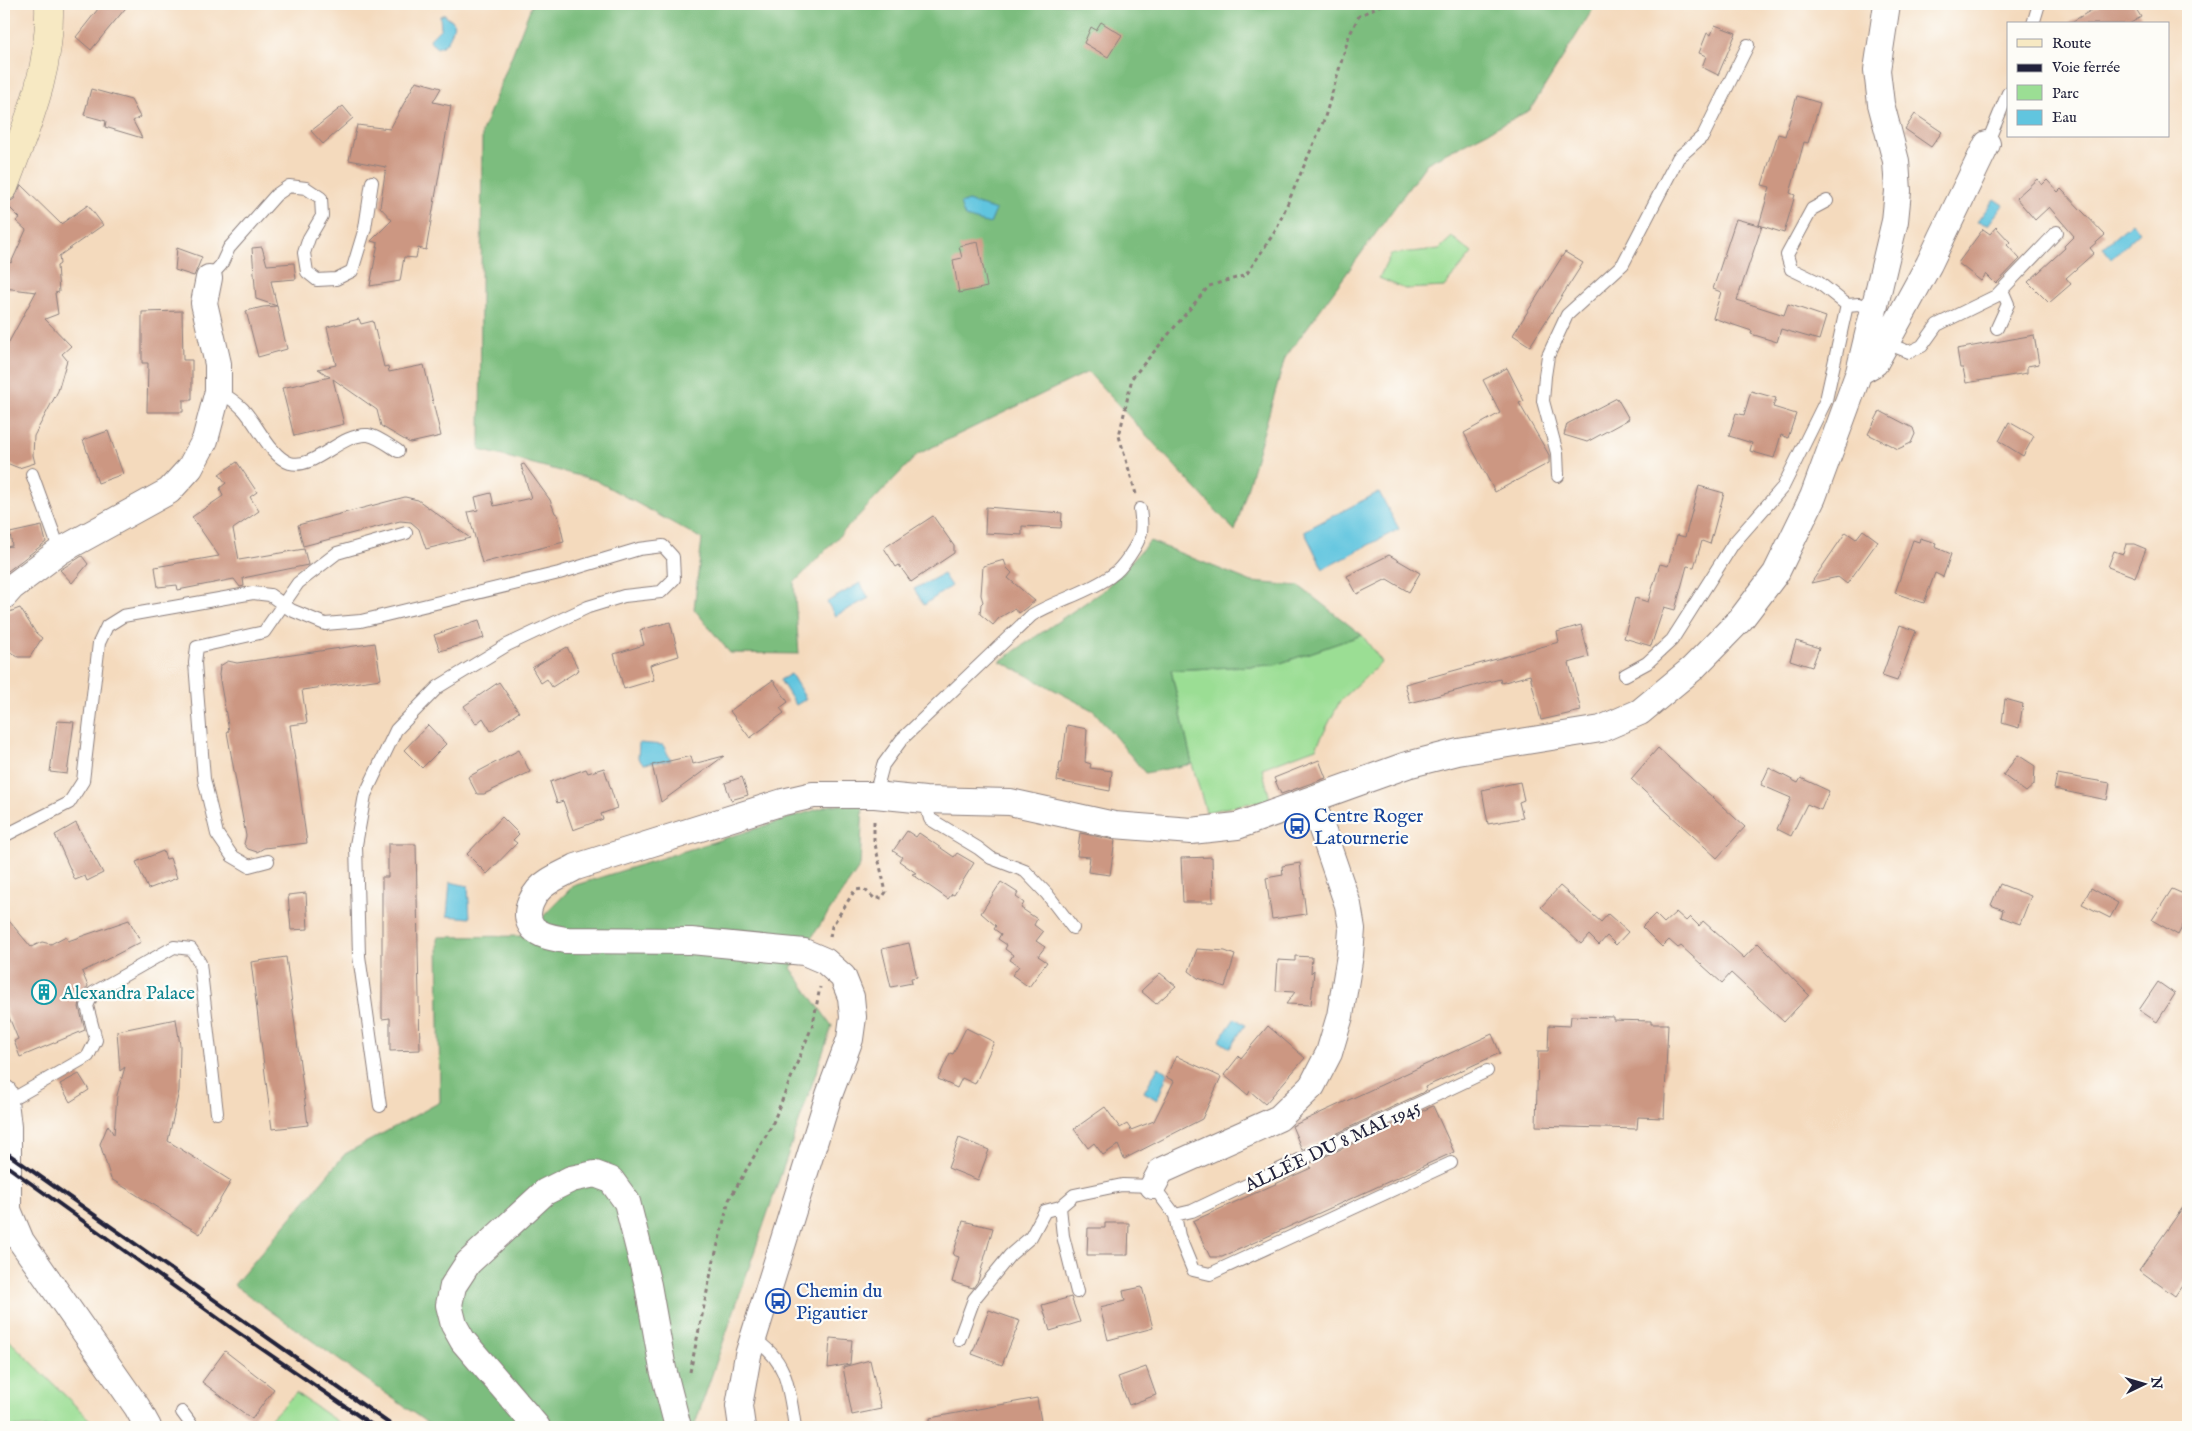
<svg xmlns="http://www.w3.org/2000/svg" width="2192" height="1431" viewBox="0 0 2192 1431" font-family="'IM FELL English',serif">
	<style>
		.green { fill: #9bde94; stroke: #5e8068 }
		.forest { fill: #7cbd7e; stroke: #4f705c }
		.water { fill: #61c5df; stroke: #42748d }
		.building { fill: #cc9782 }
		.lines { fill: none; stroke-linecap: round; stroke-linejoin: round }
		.lane-casing { stroke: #8b7e7c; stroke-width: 14 }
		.street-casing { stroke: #8b7e7c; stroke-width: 28 }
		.secondary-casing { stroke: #8b7e7c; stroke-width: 29 }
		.path { stroke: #8b7e7c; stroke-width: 3; stroke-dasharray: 4 4; stroke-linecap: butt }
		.lane { stroke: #fff; stroke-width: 12 }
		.street { stroke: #fff; stroke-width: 26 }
		.secondary { stroke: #f7e9c3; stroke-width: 28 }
		.rail { stroke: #22223b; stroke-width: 4 }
		.labels { text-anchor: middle; stroke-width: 4.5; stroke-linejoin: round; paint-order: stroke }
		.transit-label { font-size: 19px; fill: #164399; stroke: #fdfcf7; text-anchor: start }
		.culture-label { font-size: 19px; fill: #0d838f; stroke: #fdfcf7; text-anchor: start }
		.street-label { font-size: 19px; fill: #22223b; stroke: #fdfcf7 }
	</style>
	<rect width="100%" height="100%" fill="#fdfcf7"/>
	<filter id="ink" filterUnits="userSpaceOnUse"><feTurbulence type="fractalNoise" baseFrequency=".02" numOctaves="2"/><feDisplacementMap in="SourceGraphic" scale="10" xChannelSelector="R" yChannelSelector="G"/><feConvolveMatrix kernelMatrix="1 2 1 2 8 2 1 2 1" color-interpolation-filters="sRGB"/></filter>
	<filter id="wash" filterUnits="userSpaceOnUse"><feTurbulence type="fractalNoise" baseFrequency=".0096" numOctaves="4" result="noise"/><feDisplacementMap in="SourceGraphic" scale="20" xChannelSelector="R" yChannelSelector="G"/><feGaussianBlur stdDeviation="1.12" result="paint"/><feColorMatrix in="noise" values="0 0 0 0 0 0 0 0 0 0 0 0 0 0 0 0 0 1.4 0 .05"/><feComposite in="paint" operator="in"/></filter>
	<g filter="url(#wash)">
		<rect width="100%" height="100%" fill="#f4dabd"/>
		<path class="green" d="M1452,237L1472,253L1444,287L1405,289L1379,278L1391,254L1439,249Z
			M1362,635L1382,662L1340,701L1316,748L1262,768L1270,799L1206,812L1192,764L1171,670L1275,665Z
			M4,1335L97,1427H4Z
			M296,1393L345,1427H262Z"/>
		<path class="forest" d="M532,4H1596L1530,110L1427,163L1285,358L1235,531L1088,372L918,454L794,583L799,654L730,653L694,609L702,539L595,480L480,450L482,132Z
			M1150,541L1252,582L1299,586L1362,635L1275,665L1171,670L1192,764L1145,773L1094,711L1000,661L1104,590Z
			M863,804L860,866L791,968L832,1026L694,1427H433L234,1285L345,1154L440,1102L438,937L524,936L573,886L831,805Z"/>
		<path class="water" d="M445,14L447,18L451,19L454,23C452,34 449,45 437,48L431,43L430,39L441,28L440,16Z
			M1994,199L2003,205L1988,225L1977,222Z
			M968,201L996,210L990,224L965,217L960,204Z
			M2132,223L2140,232L2111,259L2103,247Z
			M1379,492L1399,529L1323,569L1304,531Z
			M943,574L951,586L924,605L914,589Z
			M860,583L869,598L835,616L827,602Z
			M791,674L806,699L796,705L780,680Z
			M639,743L663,745L671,760L644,764L638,758Z
			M450,882L468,886L470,918L447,916Z
			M1235,1018L1245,1025L1230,1048L1219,1041Z
			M1158,1067L1168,1073L1157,1100L1144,1092Z"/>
		<g id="blocks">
			<path class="building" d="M102,4H129L91,50L76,37Z
				M2102,4H2133L2141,17L2129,24H2068Z
				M1101,22L1122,35L1108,57L1084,43L1091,27L1096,30Z
				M1715,25L1736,33L1718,75L1702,67L1706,56L1699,53L1707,33L1711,35Z
				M416,81L441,88L433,102L451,106L426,250L418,248L416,258L404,257L400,281L370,286L378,243L371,241L392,220L380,207L386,167L349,160L357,125L390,129Z
				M91,89L131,100L140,117L133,121L142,138L105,127L106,121L84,115Z
				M1797,96L1820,103L1808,143L1804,142L1794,179L1790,193L1795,195L1784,233L1759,225L1770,187L1762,185L1778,134L1785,136Z
				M343,106L353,118L323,144L311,131Z
				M1915,114L1942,132L1931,147L1905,129Z
				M2037,179L2042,185L2047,180L2058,192L2061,189L2105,235L2090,248L2094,253L2066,278L2071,284L2049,303L2028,282L2065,248L2064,246L2074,236L2049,207L2035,220L2016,198Z
				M21,185L61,224L88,205L103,225L59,256L60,264L57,266L59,292L55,293L58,314L45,319L71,346L62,354L67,360L58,391L34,436L33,455L35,463L19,468L4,462V351L36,292L4,288V258L11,263L26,230L16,221L20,218L6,204L14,199Z
				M1736,219L1762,226L1737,300L1784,315L1788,304L1826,317L1819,340L1781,329L1777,342L1751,334L1752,331L1713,318L1721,292L1713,289Z
				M1996,227L2010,242L2007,245L2020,259L1996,284L1986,274L1981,281L1958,263L1983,229L1990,234Z
				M978,242L987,287L959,293L953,260L962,258L959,246Z
				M262,247L267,265L294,263L296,279L271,281L277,306L256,299L252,248Z
				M177,248L202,257L194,276L175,270Z
				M1565,252L1583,263L1530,346L1513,335Z
				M277,306L287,349L258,357L246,311L263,307Z
				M182,311L183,360H192V400H183V412H147L148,363H142V312Z
				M359,319L361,324L373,321L384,367L388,366L389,372L424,365L441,436L410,443L381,426L377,410L333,379L344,424L294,436L282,388L330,377L318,369L336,365L327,327Z
				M2034,335L2039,364L2027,366V373L1966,383L1963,368H1960L1957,349Z
				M1507,368L1524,401L1519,403L1549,455V463L1495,492L1464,433L1500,413L1483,380Z
				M1751,391L1776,398L1773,407L1796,414L1788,438L1781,435L1774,458L1750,451L1752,443L1729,436L1736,413L1744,415Z
				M1617,398L1629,419L1587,442L1564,435L1567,424Z
				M1880,411L1913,428L1915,434L1911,443L1898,449L1868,434Z
				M2009,422L2034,436L2023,456L1999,441Z
				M108,431L123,474L98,483L83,440Z
				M237,462L257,492L250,497L259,511L233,529L239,560L304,549L308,565L243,578L244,586L240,587L234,579L178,590L177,585L158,587L155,567L219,556L192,517L223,496L220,488L226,483L219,474Z
				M524,464L550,500L555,513L558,515L564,542L482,563L468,512L478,510L475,497L491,493L494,506L531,498L521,465Z
				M1699,486L1724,493L1710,544L1702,541L1694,567L1687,566L1675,610L1664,607L1651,646L1624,638L1635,598L1648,602L1660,564L1668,566L1677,535L1685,537Z
				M405,497L418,500L470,538L426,549L419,529L411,522L400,521L303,546L298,525Z
				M986,507L1062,513L1061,528L1022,526V535L985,533Z
				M933,516L954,546V553L911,582L899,565L896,567L884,548Z
				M42,526L46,542L4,574V547L12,546L10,533Z
				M1863,530L1878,541L1847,584L1838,577L1811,583L1846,532L1856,539Z
				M1920,538L1936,543L1935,547L1951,554L1943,577L1935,573L1924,603L1895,593L1913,540L1919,542Z
				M2126,544H2134L2146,549L2135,577L2108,567L2114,551L2123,554Z
				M1389,555L1420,573L1409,592L1387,579L1357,594L1347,576Z
				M82,556L88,564L72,583L60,570Z
				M1004,560L1007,568L1012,573L1008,578L1035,601L1019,613L1014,609L999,618L993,625L980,614L981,604L983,602L981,595L983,566Z
				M20,608L36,633L42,638L30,657H18L4,648V614Z
				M479,620L484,638L440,651L434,635Z
				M670,622L679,656L650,665L654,680L624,689L614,654L644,645L640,630Z
				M1581,625L1589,657L1569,663L1581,711L1541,720L1530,675L1501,683L1500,679L1410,703L1405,684L1559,642L1557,632Z
				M1900,625L1916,631L1897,681L1882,676Z
				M1796,641L1819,648L1812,667L1790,660Z
				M375,643L381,679L302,690L307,723L290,725L307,843L264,848L257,852L248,849L244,844L246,836L227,732L229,731L219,675L220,666L228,661L237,663Z
				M567,647L579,670L552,687L547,679L541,683L532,668Z
				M773,680L788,702L780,708L784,713L750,738L730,711Z
				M499,682L519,712L491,731L483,718L476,724L464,706Z
				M2005,699L2023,704L2019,728L2002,723Z
				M57,721L74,722L67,774L50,772Z
				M428,725L446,744L422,768L404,750Z
				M1067,725L1087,729L1085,762L1091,764L1090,768L1112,771L1110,791L1057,781L1060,762H1062Z
				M1658,748L1745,827L1717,858L1631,779Z
				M519,750L530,772L484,794H477L468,777Z
				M2018,755L2035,766L2034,785L2026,792L2003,775Z
				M691,756L693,764L724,756L661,802L652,765Z
				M1319,760L1326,778L1281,794L1274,778Z
				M604,768L617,808L601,814L603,819L573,830L563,801L557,803L550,782L586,769L588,773Z
				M1769,768L1798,783L1801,778L1829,791L1821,810L1807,804L1791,836L1777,829L1791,798L1761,785Z
				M2057,774L2110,783L2107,800L2054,789Z
				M742,777L748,795L731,800L725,783Z
				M1520,782L1524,800L1519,802L1523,818L1488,824L1482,790Z
				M502,817L519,834L513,840L517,843L487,874L467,854Z
				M76,823L103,873L87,881L85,876L75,880L55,835Z
				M907,831L916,837L919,833L954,857L957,853L974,863L954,895L952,894L948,899L912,874L916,873L899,861L902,857L893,851Z
				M1080,833L1115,840L1110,875L1088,872L1090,857L1077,856Z
				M388,844H416L420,1050L390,1051V1018L382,1019V877H388Z
				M163,851L166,859L170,858L177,878L148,889L136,862Z
				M1212,857L1213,902H1183L1181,858Z
				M1300,863L1306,914L1272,919L1266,878L1283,875L1282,866Z
				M1001,882L1018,893L1016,897L1024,903L1021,908L1037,919L1034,925L1043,932L1036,941L1045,947L1038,956L1047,962L1029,987L1012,975L1019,966L1010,960L1013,955L1005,949L1007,945L998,939L1001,934L994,929L996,926L981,913Z
				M2000,884L2031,896L2020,924L2001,917L2003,910L1991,905Z
				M1560,886L1601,922L1608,914L1628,932L1616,945L1607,936L1599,945L1589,935L1581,944L1541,907Z
				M2091,888L2118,903L2110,918L2082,904Z
				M2172,889L2188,896V916L2178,935L2152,920Z
				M306,893L308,929L291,930L288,895Z
				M1676,912L1686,921L1690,917L1699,926L1703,921L1744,958L1758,943L1809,995L1784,1022L1731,973L1722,983L1681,946L1678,948L1669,940L1662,947L1642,927L1655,914L1664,923Z
				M4,915L31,947L42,942L51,944L66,936L68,941L129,920L141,942L82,972L88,986L81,997L79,1007L85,1030L20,1057L14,1041L18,1039L4,1005Z
				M909,943L917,977L911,978L912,983L891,987L882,949Z
				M1197,949L1225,951L1235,955L1225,987L1198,978L1189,971Z
				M1295,956L1312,957L1311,973L1314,970L1311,1005L1286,1004L1295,992L1276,991L1278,960L1295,961Z
				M286,957L308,1125L272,1129L251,962Z
				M1160,973L1176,986L1156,1004L1141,991Z
				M2158,982L2175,994L2157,1022L2139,1010Z
				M1571,1016L1613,1017V1020L1651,1021V1024H1668L1664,1118L1638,1117L1637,1129L1536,1126L1538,1051H1548L1549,1025L1570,1026Z
				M176,1019L180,1045L179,1091L168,1141L231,1181L200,1234L111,1179L100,1144L108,1125L114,1135L117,1095L125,1067L120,1071L117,1031Z
				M1268,1026L1305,1058L1265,1104L1250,1091L1248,1095L1224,1075L1239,1056L1241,1058Z
				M966,1028L994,1042L975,1084L962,1078L957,1088L938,1079L950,1053L953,1054Z
				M1492,1034L1500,1053L1425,1087L1426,1091L1302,1150L1292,1126Z
				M1176,1056L1221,1077L1202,1119L1124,1159L1118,1145L1103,1155L1094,1143L1088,1148L1074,1129L1105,1107L1120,1128L1127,1124L1131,1130L1154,1121L1174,1081L1166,1077Z
				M79,1074L89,1090L70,1102L60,1084Z
				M1433,1106L1454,1152L1222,1257H1210L1193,1221L1311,1168L1309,1164Z
				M959,1138L989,1150L978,1180L948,1168Z
				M2188,1200V1277L2175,1296L2139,1270Z
				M963,1221L993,1228L978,1281L973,1288L952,1282L959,1257L953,1255Z
				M1105,1223H1129L1128,1255H1087L1088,1228H1105Z
				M1142,1287L1153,1328L1108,1340L1100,1307L1125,1301L1123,1291Z
				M1071,1297L1080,1322L1050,1331L1042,1305Z
				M989,1310L1020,1321L1002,1365L972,1354Z
				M830,1338L852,1340L850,1364L828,1368Z
				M225,1351L274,1389L252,1419L202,1382Z
				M870,1360L881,1409L852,1415L843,1367Z
				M1146,1367L1156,1395L1129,1405L1118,1377Z
				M1037,1398L1042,1427H930V1418Z"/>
		</g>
	</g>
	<g filter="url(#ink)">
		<use href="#blocks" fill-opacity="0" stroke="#8b7e7c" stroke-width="1"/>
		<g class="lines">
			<defs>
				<path id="lane" d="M2033,24L2039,4
					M1987,144L2008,93
					M1827,201L1812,209L1787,255L1791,269L1818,282L1847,305
					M209,278L221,265L229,248L276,195L289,186L306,188L321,198L322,216L309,238L304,253L307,272L317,280L336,279L352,271L365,228L372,182
					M1997,328L2008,304L2002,290
					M1886,343L1909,352L1922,346L1937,325L1996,296L2057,232
					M218,391C227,396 235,401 243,409C257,424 271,457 290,463C315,470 340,433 368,435C377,436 390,446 398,451
					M32,474L60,551
					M1558,476L1557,453L1543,401L1545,376L1548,356L1567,315L1623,264L1678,158L1703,136L1748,45
					M1625,675L1647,663L1672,640L1733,544L1783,487L1826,400L1847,305L1859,304L1874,309
					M875,795L883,765L902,739L1032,615C1057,600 1087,593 1111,576C1122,569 1139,544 1141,532C1142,525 1141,516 1140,509
					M925,800L930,819L978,848L991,858L1025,871L1047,894L1073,928
					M4,836L69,803L83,781L99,643L107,626L123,616L253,593L270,595L291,610L325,624L361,621L559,573L639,549L663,546L673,557L674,579L661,592L624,596L588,607L507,645L438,687L396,730L365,795L356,845L359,956L380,1106
					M268,861L249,866L232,856L217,834L204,779L195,663L197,647L264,632L298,583L337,553L406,533
					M6,1100L18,1096L88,1056L96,1040L87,1006L93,993L174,947L191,949L200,963L217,1113
					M1060,1207L1063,1236L1077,1292
					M1175,1215L1192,1211L1487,1071
					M753,1339C788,1359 789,1390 795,1427
					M959,1340L974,1299L1010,1255L1031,1237L1045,1211L1060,1207L1074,1195L1122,1185L1153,1186L1175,1215L1179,1236L1193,1270L1210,1274L1451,1163
					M182,1412L193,1427"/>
				<path id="street" d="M1861,371L1875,363L1929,264L1987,144
					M4,596L12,587L60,551L169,491L190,468L205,440L218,391V364L204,303L209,278
					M4,1093L8,1127V1210L21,1241L137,1407L148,1427
					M1153,1186L1161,1171L1279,1118L1312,1086L1329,1053L1340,1016L1350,955L1352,929L1348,905L1312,800
					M537,1427L463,1341L454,1325L449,1305L453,1286L468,1263L545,1192L571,1179L595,1174L611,1180L627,1202L648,1285L663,1369L678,1427
					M742,1427L739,1406L748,1355L829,1095L850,1039L853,1017L851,997L843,977L825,961L804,952L691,941L565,940C555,938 540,936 533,928C520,913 535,890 548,882C557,876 567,872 576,867L783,802L813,795H875L925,800L1010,802L1114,825L1191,831L1237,826L1407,765L1458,752L1601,729L1640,712L1692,669L1741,619L1776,573L1813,497L1859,372L1895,221L1898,191L1896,161L1881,104L1877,70L1887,4"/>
				<path id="secondary" d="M4,187C27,124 51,73 49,4"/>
			</defs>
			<use href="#lane" class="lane-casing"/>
			<use href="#street" class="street-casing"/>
			<use href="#secondary" class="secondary-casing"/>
			<path class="path" d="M1136,494L1119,436L1132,378L1209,286L1246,275L1276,230L1324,120L1349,36L1359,16L1383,4
				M830,937L832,926L855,890L864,889L874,898H882L886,892L874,840V818
				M690,1372L712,1268L729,1200L772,1125L813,1024L820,987"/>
			<use href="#lane" class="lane"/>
			<use href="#street" class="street"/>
			<use href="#secondary" class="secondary"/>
			<path class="rail" d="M4,1151L394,1427
				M4,1164L233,1329L375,1427"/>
		</g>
	</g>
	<defs>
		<symbol id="bus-ring" viewBox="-11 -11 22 22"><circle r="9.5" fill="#fdfcf7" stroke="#1a4fb4" stroke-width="1.5"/><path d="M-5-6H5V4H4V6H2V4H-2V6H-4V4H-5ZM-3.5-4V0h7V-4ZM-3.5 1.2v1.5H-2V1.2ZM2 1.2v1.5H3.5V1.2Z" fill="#1a4fb4"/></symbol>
		<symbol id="building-ring" viewBox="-11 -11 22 22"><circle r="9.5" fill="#fdfcf7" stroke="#0f9aa8" stroke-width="1.5"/><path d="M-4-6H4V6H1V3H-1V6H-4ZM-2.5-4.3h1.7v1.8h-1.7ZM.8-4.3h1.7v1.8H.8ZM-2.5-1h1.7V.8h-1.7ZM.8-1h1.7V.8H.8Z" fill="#0f9aa8"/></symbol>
	</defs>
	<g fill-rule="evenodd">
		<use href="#bus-ring" x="1283" y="812" width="28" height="28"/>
		<use href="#building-ring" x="30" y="978" width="28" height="28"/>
		<use href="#bus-ring" x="764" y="1287" width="28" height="28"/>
	</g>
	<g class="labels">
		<g class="transit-label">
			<text x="1314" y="822">Centre Roger<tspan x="1314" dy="22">Latournerie</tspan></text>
			<text x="796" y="1297">Chemin du<tspan x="796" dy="22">Pigautier</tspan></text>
		</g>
		<g class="culture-label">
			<text x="62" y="999">Alexandra Palace</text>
		</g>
		<g class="street-label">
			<text transform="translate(1332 1145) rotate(-25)" y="7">ALLÉE DU 8 MAI 1945</text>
		</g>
	</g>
	<rect width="2192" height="1431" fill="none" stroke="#fdfcf7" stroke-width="20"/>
	<rect x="2007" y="22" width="162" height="115" fill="#fdfcf7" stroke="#a5a5ac"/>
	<rect x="2017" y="39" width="25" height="8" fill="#f7e9c3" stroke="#a5a5ac"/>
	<text x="2052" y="48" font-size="15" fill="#22223b">Route</text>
	<rect x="2017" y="64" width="25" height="8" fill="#22223b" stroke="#a5a5ac"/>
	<text x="2052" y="72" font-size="15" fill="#22223b">Voie ferrée</text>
	<rect x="2017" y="85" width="25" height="15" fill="#9bde94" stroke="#a5a5ac"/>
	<text x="2052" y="98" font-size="15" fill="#22223b">Parc</text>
	<rect x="2017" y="110" width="25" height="15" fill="#61c5df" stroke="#a5a5ac"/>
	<text x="2052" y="122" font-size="15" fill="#22223b">Eau</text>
	<g transform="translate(2144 1384) rotate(85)" stroke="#fdfcf7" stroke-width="4" paint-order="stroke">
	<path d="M0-4L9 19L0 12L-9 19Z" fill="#22223b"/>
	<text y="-8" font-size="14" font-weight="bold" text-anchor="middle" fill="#22223b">N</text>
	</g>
</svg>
